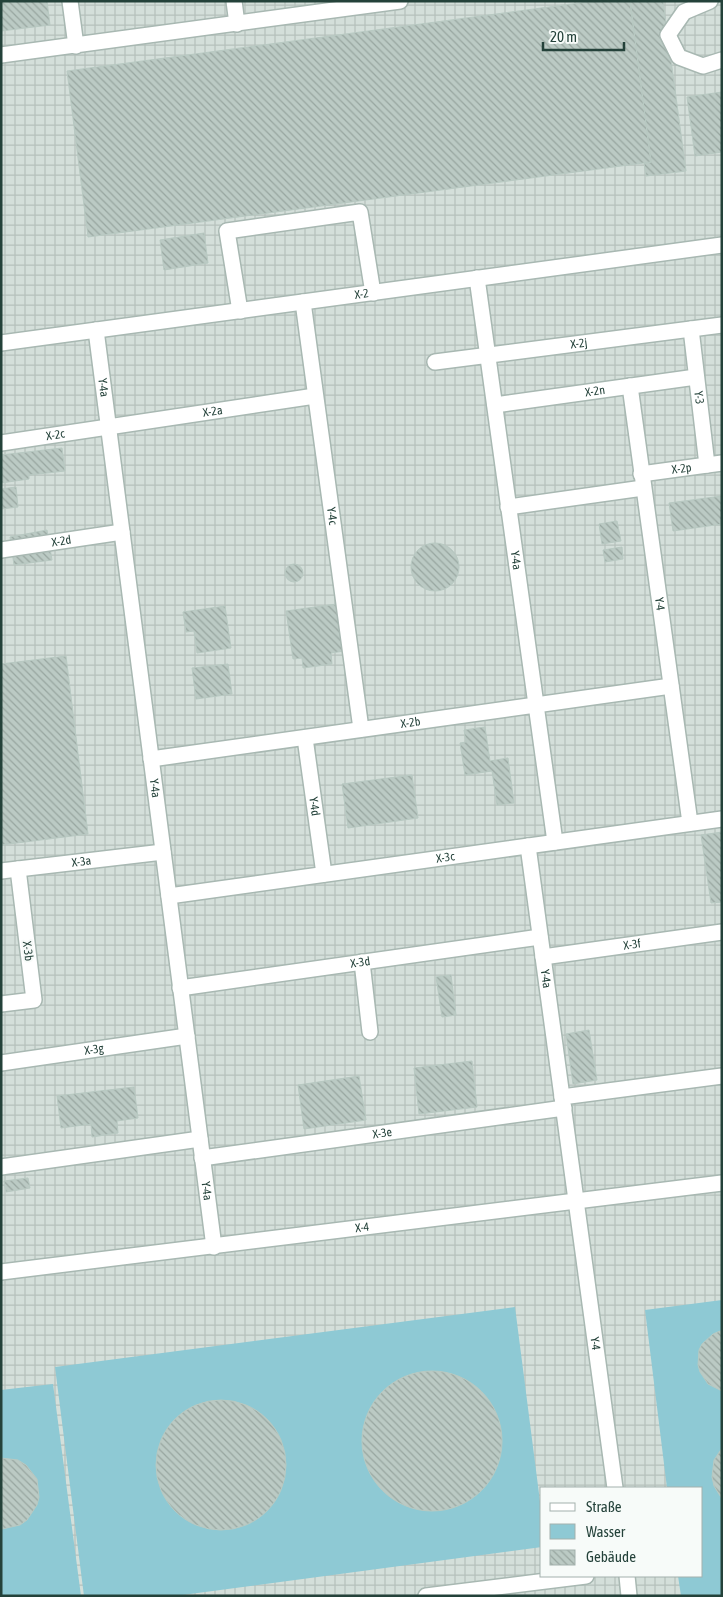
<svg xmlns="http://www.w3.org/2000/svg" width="723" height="1597" viewBox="0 0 723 1597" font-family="'Asap Condensed',sans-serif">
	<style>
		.industrial { fill: url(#industrial-grid); fill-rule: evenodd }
		.water { fill: #8ec9d4 }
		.building { fill: url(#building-back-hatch); stroke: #b8c9c2 }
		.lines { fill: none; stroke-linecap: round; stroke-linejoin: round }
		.lane-casing { stroke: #a8b8b2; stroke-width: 18 }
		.street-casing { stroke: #a8b8b2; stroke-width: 18 }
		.lane { stroke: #fff; stroke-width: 15 }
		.street { stroke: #fff; stroke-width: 15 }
		.labels { text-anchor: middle; stroke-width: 4; stroke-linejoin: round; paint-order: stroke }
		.street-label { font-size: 12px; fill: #24423a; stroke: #f7fbf9 }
	</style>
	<defs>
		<pattern id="industrial-grid" width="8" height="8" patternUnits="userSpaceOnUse" patternTransform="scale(1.25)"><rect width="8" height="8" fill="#d4dfda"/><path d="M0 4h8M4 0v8" fill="none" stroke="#b6c1bc"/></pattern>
		<pattern id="building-back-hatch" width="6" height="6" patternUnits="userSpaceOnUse" patternTransform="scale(1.25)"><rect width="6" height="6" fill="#bbcac4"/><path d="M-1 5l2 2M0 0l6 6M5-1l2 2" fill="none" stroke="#98a6a0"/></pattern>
	</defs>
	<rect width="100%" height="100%" fill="#e6efeb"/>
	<path class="industrial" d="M1,1H722V1596H1ZM542,1488H702V1576H542Z"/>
	<path class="water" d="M722,1300V1596H681L678,1576H702V1488H667L645,1310Z
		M515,1307L542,1517V1547L175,1596H84L55,1367Z
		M53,1384L81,1596H1V1390Z"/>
	<path class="building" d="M1,1H47L50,25L1,31Z
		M594,1H630L651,162L88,237L67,71Z
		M630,1H663L686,171L646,176L644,163L651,162Z
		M722,92V152L695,156L687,97Z
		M204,233L208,263L164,270L160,240Z
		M62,448L65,471L29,475V479L1,483V455Z
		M16,487L18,507L1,509V489Z
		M722,496V524L673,531L669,503Z
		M617,521L621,541L602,544L599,524Z
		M47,530L52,560L14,565L10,537Z
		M411 567a24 24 0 1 1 48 0a24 24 0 1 1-48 0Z
		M622,547L623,559L605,562L603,550Z
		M285 573a9 9 0 1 1 18 0a9 9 0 1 1-18 0Z
		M337,604L344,651L331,653L332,664L303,668L302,658L293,659L286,611Z
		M225,606L231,648L197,653L194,631L186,632L183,612Z
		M66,656L88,834L1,845V664Z
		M228,664L232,694L196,699L192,668Z
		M485,727L490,761L508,758L514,803L497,805L492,771L465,775L460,743L466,742L464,730Z
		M412,775L418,818L348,828L342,784Z
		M722,832V902L711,903L701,835Z
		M451,975L456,1015L442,1017L436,977Z
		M589,1030L597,1080L573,1084L566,1034Z
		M472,1061L477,1107L419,1114L414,1068Z
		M359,1076L366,1120L304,1129L298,1085Z
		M134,1087L138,1118L117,1121L118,1133L92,1137L91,1124L61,1128L57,1096Z
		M28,1178L30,1188L6,1192L4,1181Z
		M720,1331H722V1391L708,1384L700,1372L698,1365L699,1350L702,1344L713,1334Z
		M362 1441a70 70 0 1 1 140 0a70 70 0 1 1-140 0Z
		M156 1465a65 65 0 1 1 130 0a65 65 0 1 1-130 0Z
		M722,1448V1499L714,1486L712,1477L714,1460Z
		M1,1458L18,1460L26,1465L37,1479L39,1497L37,1505L27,1520L20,1525L2,1529Z"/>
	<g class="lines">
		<defs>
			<path id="lane" d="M70,1L76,46
				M234,1L237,24
				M710,1L684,12L668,35L679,57L703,66L722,60
				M1,55L400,1
				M240,311L227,231L360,212L373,293
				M362,962L370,1032"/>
			<g id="street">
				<path id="s1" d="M477,278L555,842"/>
				<path id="s2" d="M303,302L361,729"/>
				<path id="s3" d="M691,329L707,465"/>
				<path id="s4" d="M96,330L214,1247"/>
				<path id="s5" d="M1,343L722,245"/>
				<path id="s6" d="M435,362L722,325"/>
				<path id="s7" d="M630,386L690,823"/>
				<path id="s8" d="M495,405L696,377"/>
				<path id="s9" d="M1,443L315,396"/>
				<path id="s10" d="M641,474L722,463"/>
				<path d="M508,507L643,488"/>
				<path id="s11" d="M1,550L122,532"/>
				<path id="s12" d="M305,738L324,874"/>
				<path id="s13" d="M151,759L671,686"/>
				<path id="s14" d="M528,846L615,1488"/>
				<path id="s15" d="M1,871L163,852"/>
				<path id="s16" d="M169,896L722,819"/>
				<path id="s17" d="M543,957L722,932"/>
				<path id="s18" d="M180,988L540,937"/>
				<path d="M1,1004L34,1000L18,869"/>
				<path id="s19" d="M1,1063L187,1036"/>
				<path d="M562,1097L722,1076"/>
				<path id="s20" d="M202,1158L564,1108"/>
				<path d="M1,1167L200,1139"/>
				<path id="s21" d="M1,1272L722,1183"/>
				<path d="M627,1576L629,1596"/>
				<path d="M426,1596L586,1576"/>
			</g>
		</defs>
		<use href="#lane" class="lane-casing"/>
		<use href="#street" class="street-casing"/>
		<use href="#lane" class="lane"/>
		<use href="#street" class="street"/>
	</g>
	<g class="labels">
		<g class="street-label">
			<text dy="4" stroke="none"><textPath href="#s5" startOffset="364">X-2</textPath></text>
			<text dy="4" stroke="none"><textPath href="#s6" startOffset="145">X-2j</textPath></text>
			<text dy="4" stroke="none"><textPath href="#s4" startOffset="58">Y-4a</textPath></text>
			<text dy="4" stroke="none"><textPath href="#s8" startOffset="101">X-2n</textPath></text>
			<text dy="4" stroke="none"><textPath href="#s3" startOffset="69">Y-3</textPath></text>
			<text dy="4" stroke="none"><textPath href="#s9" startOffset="214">X-2a</textPath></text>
			<text dy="4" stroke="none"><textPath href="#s9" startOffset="55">X-2c</textPath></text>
			<text dy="4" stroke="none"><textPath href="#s10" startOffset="41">X-2p</textPath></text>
			<text dy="4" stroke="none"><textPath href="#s2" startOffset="216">Y-4c</textPath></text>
			<text dy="4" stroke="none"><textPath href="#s11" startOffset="61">X-2d</textPath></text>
			<text dy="4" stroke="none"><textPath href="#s1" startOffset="285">Y-4a</textPath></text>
			<text dy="4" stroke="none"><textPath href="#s7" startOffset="220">Y-4</textPath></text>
			<text dy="4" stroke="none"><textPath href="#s13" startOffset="262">X-2b</textPath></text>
			<text dy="4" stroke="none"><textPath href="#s4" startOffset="462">Y-4a</textPath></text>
			<text dy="4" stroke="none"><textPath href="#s12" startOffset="69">Y-4d</textPath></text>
			<text dy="4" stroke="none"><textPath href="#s16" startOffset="279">X-3c</textPath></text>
			<text dy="4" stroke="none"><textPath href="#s15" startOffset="81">X-3a</textPath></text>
			<text dy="4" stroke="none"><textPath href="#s17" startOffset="90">X-3f</textPath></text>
			<text transform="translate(28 951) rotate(83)" y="4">X-3b</text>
			<text dy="4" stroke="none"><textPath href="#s18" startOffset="182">X-3d</textPath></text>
			<text dy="4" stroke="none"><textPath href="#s14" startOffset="134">Y-4a</textPath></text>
			<text dy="4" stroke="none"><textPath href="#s19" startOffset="94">X-3g</textPath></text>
			<text dy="4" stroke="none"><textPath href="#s20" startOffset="182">X-3e</textPath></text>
			<text dy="4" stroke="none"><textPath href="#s4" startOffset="868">Y-4a</textPath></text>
			<text dy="4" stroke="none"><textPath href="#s21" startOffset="364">X-4</textPath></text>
			<text dy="4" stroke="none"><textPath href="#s14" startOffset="502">Y-4</textPath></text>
		</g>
	</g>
	<rect width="723" height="1597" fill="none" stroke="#24423a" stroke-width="5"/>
	<rect x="540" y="1487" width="162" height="90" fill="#f7fbf9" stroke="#a3b1ad"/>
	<rect x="550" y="1503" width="25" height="8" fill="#ffffff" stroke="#a3b1ad"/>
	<text x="586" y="1512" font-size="15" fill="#24423a">Straße</text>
	<rect x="550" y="1524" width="25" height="15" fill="#8ec9d4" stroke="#a3b1ad"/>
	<text x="586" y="1537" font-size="15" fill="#24423a">Wasser</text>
	<rect x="550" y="1550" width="25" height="15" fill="url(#building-back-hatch)" stroke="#a3b1ad"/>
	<text x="586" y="1562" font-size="15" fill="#24423a">Gebäude</text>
	<path d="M543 42v8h81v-8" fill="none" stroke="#24423a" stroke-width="2.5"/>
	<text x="550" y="42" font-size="15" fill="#24423a" stroke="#f7fbf9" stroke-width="4" paint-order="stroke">20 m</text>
</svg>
